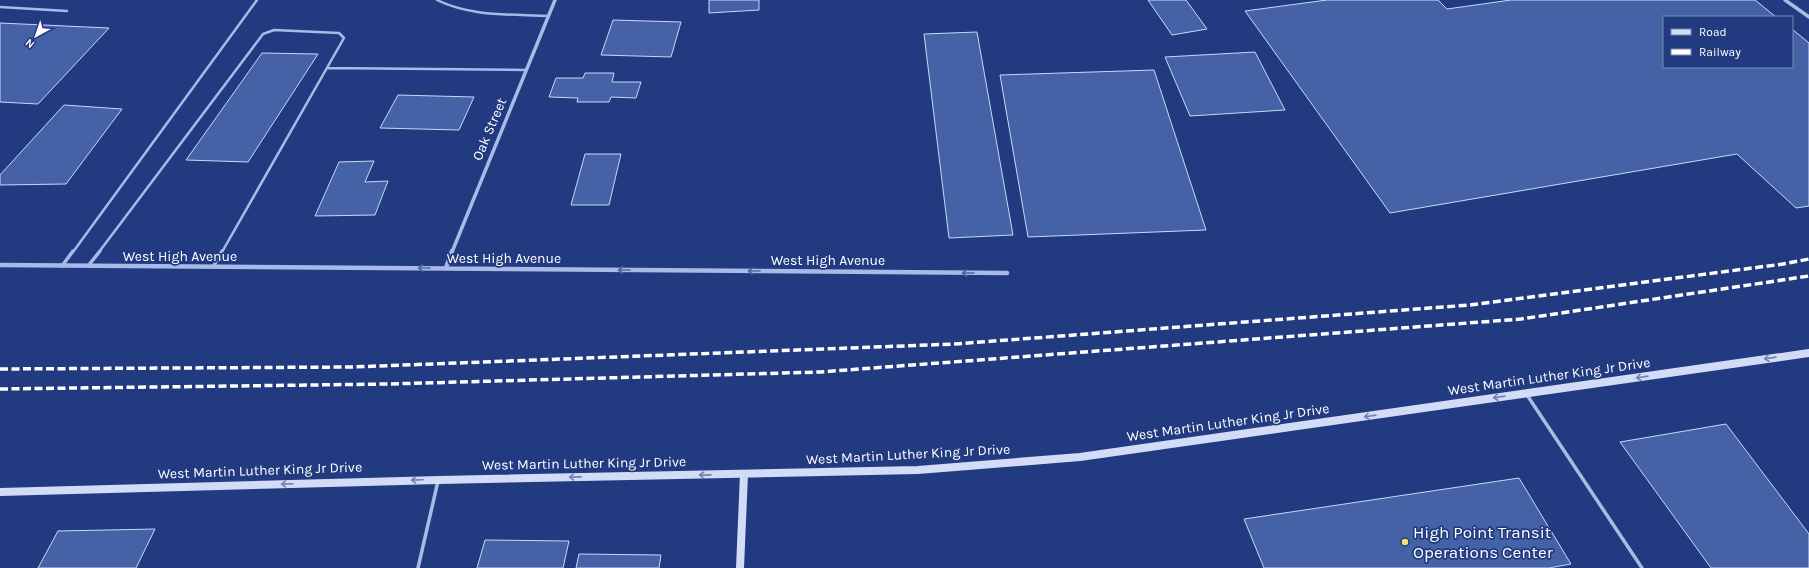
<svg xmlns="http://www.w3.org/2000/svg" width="1809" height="568" viewBox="0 0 1809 568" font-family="Karla,sans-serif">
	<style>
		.building { fill: #4662a7; stroke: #ccd7f6 }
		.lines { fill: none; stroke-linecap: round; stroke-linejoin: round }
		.lane-far1 { stroke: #a8bae7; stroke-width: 2.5 }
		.lane { stroke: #a8bae7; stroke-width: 3.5 }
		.street-far1 { stroke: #a8bae7; stroke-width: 3.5 }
		.street { stroke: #a8bae7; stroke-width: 4.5 }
		.secondary { stroke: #d2dcf6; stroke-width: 8 }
		.rail { stroke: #fff; stroke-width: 3.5; stroke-dasharray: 8 3.5; stroke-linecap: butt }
		.oneway { stroke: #5167a4 }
		.oneway2 { stroke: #7183b5 }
		.poi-dot { fill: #f3e36a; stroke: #223b80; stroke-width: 1.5 }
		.labels { text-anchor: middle; stroke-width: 3.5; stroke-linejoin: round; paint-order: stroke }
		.street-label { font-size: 14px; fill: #fff; stroke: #223b80 }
		.near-poi-label { font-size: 17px; fill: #fff; stroke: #223b80; text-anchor: start }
	</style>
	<rect width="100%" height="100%" fill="#223b80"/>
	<path class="building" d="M709,0H759V10L709,13Z
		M1148,0H1186L1207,29L1172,35Z
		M1327,0H1438L1447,9L1511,0H1755L1776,17H1664V67H1792V29L1809,43V206L1796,208L1737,154L1390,213L1245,11Z
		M613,20L681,22L671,57L601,55Z
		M0,23L109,28L38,104L0,102Z
		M977,32L1013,235L949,238L924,34Z
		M1255,52L1285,110L1190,116L1165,57Z
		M262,53L318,54L248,162L186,160Z
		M1154,70L1206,230L1028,237L1000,75Z
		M585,73H614L612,82H641L636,98L611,97L609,102H577L578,98L549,97L556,78H583Z
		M398,95L474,97L459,130L380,128Z
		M64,105L122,109L66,184L0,185V175Z
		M585,154H621L609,205H571Z
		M374,161L365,182L388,181L375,215L315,216L339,162Z
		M1726,424L1809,534V568H1711L1620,442Z
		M1519,478L1571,564L1549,568H1264L1244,519Z
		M155,529L136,568H38L58,531Z
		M485,540L569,541L563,568H477Z
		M579,554L661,555L659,568H576Z"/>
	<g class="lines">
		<path class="lane-far1" d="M437,0C471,17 512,14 549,16
			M0,7L67,11
			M327,68L526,70
			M73,252L257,0
			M99,252L263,34L274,30L339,33L344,38L222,252"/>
		<path class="lane" d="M62,266L73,251
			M88,266L100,251
			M213,267L222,251
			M1527,395L1642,568
			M418,568L438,481"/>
		<path class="street-far1" d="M1785,0L1809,17
			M452,252L555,0"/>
		<path class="street" d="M0,265L1007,273
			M446,268L452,251"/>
		<path class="secondary" d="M0,492L439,480L918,470L1080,457L1809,353
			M740,568L744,474"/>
		<path class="rail" d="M0,369L352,367L955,344L1470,305L1783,264L1809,259
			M0,389L388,384L820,372L1521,319L1809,276"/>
	</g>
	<defs><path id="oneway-shaft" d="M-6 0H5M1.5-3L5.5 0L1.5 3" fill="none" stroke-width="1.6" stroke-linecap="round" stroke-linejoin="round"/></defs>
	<g class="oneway">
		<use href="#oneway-shaft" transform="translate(424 268) rotate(-180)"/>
		<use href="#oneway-shaft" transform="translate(624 270) rotate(-180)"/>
		<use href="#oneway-shaft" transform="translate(754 271) rotate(-180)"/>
		<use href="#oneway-shaft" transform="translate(968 273) rotate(-180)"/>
	</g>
	<g class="oneway2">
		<use href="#oneway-shaft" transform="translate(1770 358) rotate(172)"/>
		<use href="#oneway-shaft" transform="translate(1642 377) rotate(172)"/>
		<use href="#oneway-shaft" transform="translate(1499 397) rotate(172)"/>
		<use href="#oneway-shaft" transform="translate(1370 416) rotate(172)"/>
		<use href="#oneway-shaft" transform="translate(705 475) rotate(179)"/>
		<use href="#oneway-shaft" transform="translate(575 477) rotate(179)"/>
		<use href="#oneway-shaft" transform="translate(417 480) rotate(178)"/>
		<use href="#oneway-shaft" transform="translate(287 484) rotate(178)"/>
	</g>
	<circle class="poi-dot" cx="1405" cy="542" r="4"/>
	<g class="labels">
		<g class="street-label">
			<text transform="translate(489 129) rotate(-67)" y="5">Oak Street</text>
			<text x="180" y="261">West High Avenue</text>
			<text x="504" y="263">West High Avenue</text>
			<text x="828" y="265">West High Avenue</text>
			<text transform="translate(1549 376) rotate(-8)" y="5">West Martin Luther King Jr Drive</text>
			<text transform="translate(1228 422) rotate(-8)" y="5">West Martin Luther King Jr Drive</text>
			<text transform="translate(908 454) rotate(-3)" y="5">West Martin Luther King Jr Drive</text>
			<text transform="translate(584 463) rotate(-1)" y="5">West Martin Luther King Jr Drive</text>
			<text transform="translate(260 470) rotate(-2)" y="5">West Martin Luther King Jr Drive</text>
		</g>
		<g class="near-poi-label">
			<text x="1413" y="538">High Point Transit<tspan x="1413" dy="20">Operations Center</tspan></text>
		</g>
	</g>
	<rect x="1663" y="16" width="130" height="52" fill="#223b80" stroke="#7a89b3"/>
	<rect x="1671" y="29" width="20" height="6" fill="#d2dcf6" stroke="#7a89b3"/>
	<text x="1699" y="36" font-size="12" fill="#ffffff">Road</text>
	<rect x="1671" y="49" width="20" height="6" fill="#ffffff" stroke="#7a89b3"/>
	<text x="1699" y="56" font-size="12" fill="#ffffff">Railway</text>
	<g transform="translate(36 36) rotate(220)" stroke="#223b80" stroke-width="3" paint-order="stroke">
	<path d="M0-3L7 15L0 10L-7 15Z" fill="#ffffff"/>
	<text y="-6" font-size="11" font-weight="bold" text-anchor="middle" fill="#ffffff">N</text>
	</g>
</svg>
